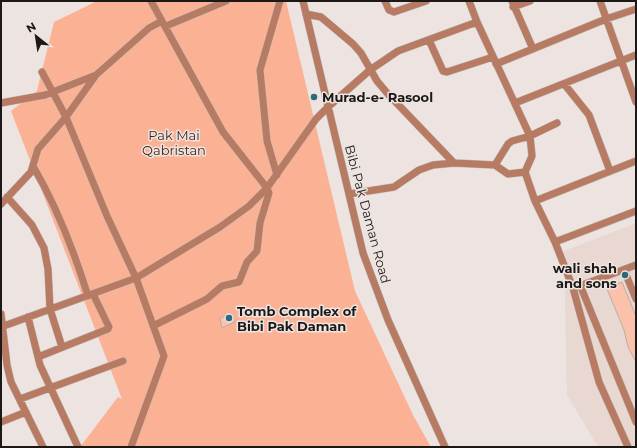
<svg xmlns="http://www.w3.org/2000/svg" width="637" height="448" viewBox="0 0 637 448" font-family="Montserrat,sans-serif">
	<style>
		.built { fill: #e9d8d1 }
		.green { fill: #fbb194 }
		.building { fill: #fcc1aa; stroke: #b6aeaa }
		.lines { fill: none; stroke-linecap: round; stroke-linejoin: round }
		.minor-casing { stroke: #c7bfbd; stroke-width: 8 }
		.minor { stroke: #b77b63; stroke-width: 7 }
		.poi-dot { fill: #2a6a7e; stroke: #ede4e1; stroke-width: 1.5 }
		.labels { text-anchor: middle; stroke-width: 3; stroke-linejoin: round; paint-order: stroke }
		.poi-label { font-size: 13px; font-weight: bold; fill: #1b1817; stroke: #ede4e1; text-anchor: start }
		.park-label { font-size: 13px; fill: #441f10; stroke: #ede4e1 }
		.street-label { font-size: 13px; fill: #1b1817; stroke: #ede4e1 }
	</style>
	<rect width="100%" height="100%" fill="#ede4e1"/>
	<path class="built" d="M636,223V447H598L567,395L564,251Z"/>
	<path class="green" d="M97,1H286L355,291L413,415L431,447H80L118,397L122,399L11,111L37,91L54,22Z"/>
	<path class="building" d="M622,282L636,316V362L628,347L624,330L607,289Z
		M231,313L235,322L222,328L220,318Z"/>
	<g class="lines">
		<defs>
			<path id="minor" d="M151,1L223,132L267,188L269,193L260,223L257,251L247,262L239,282L222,286L207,299L153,326
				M303,1L363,253L388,320L445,447
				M385,1L389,10L394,12L426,1
				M469,1L477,22L530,136L532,156L525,172L535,201L555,242L573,288L599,382L628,447
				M512,1L533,49
				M600,1L636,102
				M513,7L530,1
				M306,14L321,17L353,44L361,53L377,81L388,94L454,163
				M166,26L226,1
				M429,40L443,71L447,72L493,57
				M496,64L606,19L636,9
				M42,72L66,117L107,216L136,278L164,356L131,447
				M565,85L589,115L610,171
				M1,103L45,95L96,75
				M515,103L636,55
				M495,165L508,144L512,141L530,136L557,123
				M33,166C57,207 74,251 88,296
				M277,175L267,141L260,70L280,1
				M349,194L394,187L419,170L433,165L454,163L495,165L508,174L525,172
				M7,197L32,225L44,248L48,269L50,309L62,347
				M535,201L636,161
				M1,204L31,172L38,149L66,117L96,75L149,28L162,21
				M555,242L636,211
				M624,270L636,299
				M580,285L636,422
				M577,287L636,265
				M1,314L7,365L11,382L43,447
				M28,317L40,365L78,447
				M1,327L136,278L220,227L249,206L267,188L316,119L328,107L370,70L398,51L477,22
				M38,357L108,329L109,327L93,294
				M20,399L123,361
				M1,422L26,412"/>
		</defs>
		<use href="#minor" class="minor-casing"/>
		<use href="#minor" class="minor"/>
	</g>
	<g class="poi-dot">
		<circle cx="314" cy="97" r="4"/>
		<circle cx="625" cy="275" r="4"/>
		<circle cx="229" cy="318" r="4"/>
	</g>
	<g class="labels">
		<g class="poi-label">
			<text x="322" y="102">Murad-e- Rasool</text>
			<text x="617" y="273" text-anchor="end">wali shah<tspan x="617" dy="15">and sons</tspan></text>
			<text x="237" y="316">Tomb Complex of<tspan x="237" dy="15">Bibi Pak Daman</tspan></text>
		</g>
		<g class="park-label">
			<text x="174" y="140">Pak Mai<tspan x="174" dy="15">Qabristan</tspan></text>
		</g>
		<g class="street-label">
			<text transform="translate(368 214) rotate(75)" y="5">Bibi Pak Daman Road</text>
		</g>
	</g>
	<rect width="637" height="448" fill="none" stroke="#1b1817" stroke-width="4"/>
	<g transform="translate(36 36) rotate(330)" stroke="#ede4e1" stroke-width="3" paint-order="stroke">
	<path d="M0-3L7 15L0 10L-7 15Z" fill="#1b1817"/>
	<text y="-6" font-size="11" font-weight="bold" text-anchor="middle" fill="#1b1817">N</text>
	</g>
</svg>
